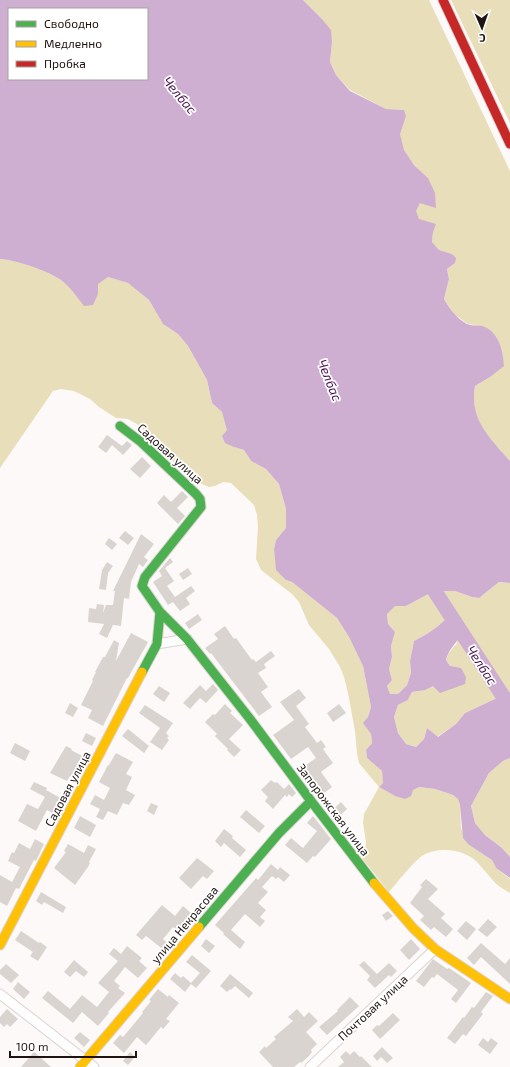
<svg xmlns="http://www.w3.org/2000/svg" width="510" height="1067" viewBox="0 0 510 1067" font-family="'Exo 2',sans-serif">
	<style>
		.green { fill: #e9deba }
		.water { fill: #ceaed1; fill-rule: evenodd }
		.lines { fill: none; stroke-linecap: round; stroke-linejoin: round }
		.river { stroke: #ceaed1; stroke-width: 15 }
		.building { fill: #dad4d0 }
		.street-casing { stroke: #dbd3d2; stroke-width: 11 }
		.fast-casing { stroke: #dbd3d2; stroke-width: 11 }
		.slow-casing { stroke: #dbd3d2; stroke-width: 11 }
		.jam-casing { stroke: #dbd3d2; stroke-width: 11 }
		.street { stroke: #fffefe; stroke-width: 9 }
		.fast { stroke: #4caf50; stroke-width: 9 }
		.slow { stroke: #ffc107; stroke-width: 9 }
		.jam { stroke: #c62828; stroke-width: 9 }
		.labels { text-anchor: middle; stroke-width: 3.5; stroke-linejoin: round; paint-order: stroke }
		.street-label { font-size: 12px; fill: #1f1412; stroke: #fff }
		.water-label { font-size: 13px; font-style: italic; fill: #4a1251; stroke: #fff }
	</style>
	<rect width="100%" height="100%" fill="#fcf9f8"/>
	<path class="green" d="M303,0H429L510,171V461C489,438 469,419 475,386L490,377L480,326L468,324L454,314L444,299L449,279L447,269L455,263L452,254L439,250L432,242L433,232L419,219L415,211L420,203L428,178C416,168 400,151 400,134C400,128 404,121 406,116L404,110L386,109L350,90L336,75L330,62L332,42L330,30L322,19Z
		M451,0H510V123Z
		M0,259C16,260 48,271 61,280C70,287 77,297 84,305L98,294L97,284L108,277L128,283L149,300L163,324L178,334L188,346L207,380L212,403L222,412L234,447L244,450L251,461L266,469L279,484L286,509V528L276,540L274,549L275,556L286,580L292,582L337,618L349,637L363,666L371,707L368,717L364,723L371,734L372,743L366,750L367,758L382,771L383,783L379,787L395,796L419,787L435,789L453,795L458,799L460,805L461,828L469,845L492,860L496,868L510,879V893C503,889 496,885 491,878C486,873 482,867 477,862C464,849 438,846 422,856C413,862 397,883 389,892L362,858L365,850L366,842L363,823L364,814L379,787L359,763L357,753L355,731L348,693L344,677L340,667L329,649L309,625L299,602L292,594L261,570L256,559L258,527L257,515L254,505L231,483L223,482L215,486L209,487L199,483L180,469L140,426L128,419L116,418L99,407L90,399L74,391L61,389L53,391L0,468Z
		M499,582L510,583V692L465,713L456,724L437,737L427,728L424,739L416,747L406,744L398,733L394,717L398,705L408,700L412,692C435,689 436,682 450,666L446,660L448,654L457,643L449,616C438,627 428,634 414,641L410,661L411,673L407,685L398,694H390L387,686L392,680L389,669L392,657L391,646L395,632L388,624L387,613L395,605L406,606L434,591H455L472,597L479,598Z
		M510,758V857L502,848L485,835L475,823L471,806L489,773L503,761Z"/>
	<path class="water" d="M0,0H303L322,19L331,30L332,42L330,62L336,75L350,91L386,109L404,110L406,116L400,134L404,150L414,165L428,178L435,193L436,208L420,203L416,211L419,219L436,224L433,232L432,242L439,250L452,254L456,258L455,263L447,269L449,279L444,299C450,309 456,318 467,324C471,326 477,325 482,326C499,331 503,351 504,366L490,377L475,386C469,419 490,438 510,461V583L499,582L479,598L472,597L455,591H434L406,606H395L387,614L388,624L395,632L391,646L392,657L389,669L392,680L387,686L390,694H398L407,685L411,673L410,661L414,641C428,634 438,627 449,616L456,615C469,641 451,640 446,660L450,666L461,668L466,677L465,684L440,693L433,686L425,690L412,692L408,700L398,705L394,717L398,733L406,744L416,747L424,739L427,728L438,737L456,724L465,713L510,692V758L503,761L489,773L471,806L475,823L485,835L502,848L510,857V878L496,868L492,860L469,845L463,838L460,805L458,799L453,795L435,789L419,787L413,790L411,796L405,799L395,796L379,787L383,783L382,771L367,758L366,750L372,743L371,734L363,723L368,717L371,707L363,666L349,637L337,618L292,582L286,580L276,570L274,549L276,540L286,528V509L279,484L266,469L251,461L244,450L234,447L225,443L222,436L227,430L222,412L212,403L207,380L188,346L178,334L163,324L149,300L128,283L108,277L98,284V294L93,305L84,306C77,297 70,287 61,280C48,271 16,260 0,259ZM9,9H147V79H9Z"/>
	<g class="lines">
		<path class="river" d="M423,573L510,707"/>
	</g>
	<path class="building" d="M107,435L122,446L127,441L132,445L123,455L112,445L106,453L98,447Z
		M142,457L151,466L140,478L130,469Z
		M182,491L188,497L177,508L185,516L178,524L157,503L164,495L171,502Z
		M125,531L134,538L128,545L119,538Z
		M141,534L154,544L144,557L148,560L143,567L139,564L131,582L129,599L124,598L121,626L113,625L107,638L99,634L104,624L88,622L89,608L96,609L97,604L104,605L103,613L106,605H113L115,591H113Z
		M109,538L117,544L112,550L105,544Z
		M170,558L173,562L165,568L174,581L167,586L175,597L191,586L195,591L186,598L190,604L180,611L173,602L168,605L153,582L162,576L159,571Z
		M107,562L113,566L108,573L106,590L99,589L102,570Z
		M188,568L192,574L183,580L179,574Z
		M198,614L202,620L189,629L185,623Z
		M225,626L234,639L236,638L252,660L253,659L256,662L271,651L275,656L264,664L266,668L258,673L268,687L261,692L272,707L259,716L211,653L210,654L205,648L218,639L214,634Z
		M131,633L148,642L128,678H127L103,726L88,718L92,710L81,705L93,681L92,680L96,672H95L103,657H105L114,640L119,643L116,661Z
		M213,684L218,690L206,703L200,698L190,709L183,703L200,685L206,691Z
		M159,686L170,693L164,702L153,694Z
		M299,689L306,698L296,706L309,724L305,727L317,743L321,740L326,747L323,749L333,763L321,772L332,787L319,797L314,791L317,789L302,768L316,758L308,747L291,759L273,735L294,720L280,702Z
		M70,703L78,708L73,717L65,713Z
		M225,704L232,711L230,713L243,725L229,739L241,750L234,757L227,750L228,749L215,736L217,734L205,722L213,714L215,715Z
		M339,704L346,713L333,722L327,713Z
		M145,705L173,723L166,733L169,736L167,738L169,740L162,750L150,742L160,728L139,713Z
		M128,729L149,746L144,753L122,736Z
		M86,733L96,738L92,746L82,741Z
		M15,743L30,751L25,761L10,753Z
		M66,746L72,749L71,750L88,759L77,780L70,776L67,781L50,773Z
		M116,753L133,762L126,774L132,777L126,790L135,795L129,805L123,803L117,815L108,811L103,820L96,817L100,809L90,804L95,795L104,800L110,788L99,782L108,765H109Z
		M271,780L275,783L277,782L284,789L289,784L296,793L292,797L289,794L287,797L285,795L273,809L265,801L268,797L261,790Z
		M34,782L47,788L46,790L64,800L59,809L61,810L58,816L47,810L36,831L18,821L27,804L38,809L45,797L30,789Z
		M341,802L347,809L336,819L330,812Z
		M151,803L158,806L154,815L147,811Z
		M246,810L265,826L259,833L240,817Z
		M80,816L96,825L90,837L74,828Z
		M313,816L331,839L315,857L313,856L307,863L285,845L291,838L303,848L317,831L307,823Z
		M224,829L233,836L232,838L246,850L240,857L224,843L221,847L215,841Z
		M35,839L44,844L36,861L34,860L19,889L16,888L7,906L0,902V875L12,882L20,867L8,861L12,852L14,853L19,843L30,849Z
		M68,844L84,853L88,845L96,849L89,862L90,863L88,867L75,885L54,868L66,852L64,851Z
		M197,858L214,871L207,879L203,876L191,889L179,878Z
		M271,864L278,870L280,867L290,875L284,882L278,877L276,879L272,876L262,887L268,892L258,903L266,910L260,917L265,921L260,927L245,914L231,930L245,942L240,949L223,934L224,933L215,925L256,878L258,880Z
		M426,879L438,889L428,899L445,914L441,918L453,929L446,937L434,927L431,930L420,920L424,916L410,903L422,887L420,885Z
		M41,892L66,907L63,913L44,902L42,905L36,901Z
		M162,905L175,916L183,906L192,914L178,931L173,927L163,939L169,944L164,950L146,936L142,940L136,935Z
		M388,911L393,916L386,921L382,915Z
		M488,919L497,927L487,937L478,930Z
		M466,921L476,929L467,940L457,931Z
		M21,931L39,943L40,942L47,947L38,961L30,956L33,952L15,940Z
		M206,939L215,946L209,953L201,946Z
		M411,939L420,949L409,960L400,950Z
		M481,943L505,964L510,958V984L481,957L474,965L467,958Z
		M127,946L142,958L139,961L147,968L138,978L125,967L114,981L120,986L118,988L125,993L108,1012L109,1013L98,1026L82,1012L73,1023L42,998L48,991L70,1009L82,995L97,1007L109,992L98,983L118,961L109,954L114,948L121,954Z
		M192,955L211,971L196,988L191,984L185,992L170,979L175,973L181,978L183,976L191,983L200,973L186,962Z
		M433,959L447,969L449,968L471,983L456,1003L451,999L458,990L437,974L434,978L432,977L424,987L416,981Z
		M74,960L88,972L84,977L76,971L70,977L64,972Z
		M364,961L377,974L389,963L397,971L391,977L389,975L375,988L367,980L370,976L359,965Z
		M6,964L19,975L11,983L0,974V970Z
		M230,974L253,993L249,998L235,986L231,990L230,989L227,992L220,986Z
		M18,982L30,992L24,999L13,989Z
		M158,989L168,997L169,995L179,1003L166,1019L170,1021L163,1029L161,1027L146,1045L137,1037L124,1053L113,1043L120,1035L123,1037L143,1013L142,1012L151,1001L149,1000Z
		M486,992L493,996L481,1012L483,1014L466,1036L463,1034L455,1044L447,1038L463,1017L464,1018L472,1007L474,1008Z
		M350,997L359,1006L327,1035L319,1027L338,1011L337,1010Z
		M7,1009L18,1019L10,1027L7,1024L4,1027L0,1023V1017Z
		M297,1009L304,1017L309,1012L318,1021L306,1032L317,1044L311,1050L312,1052L308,1057L301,1063L300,1062L294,1067H273L259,1052L265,1046L266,1048L276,1039L274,1037L293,1021L288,1017Z
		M393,1013L400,1020L380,1039L372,1030L377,1025L379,1026Z
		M80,1032L90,1040L84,1047L74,1038Z
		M483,1038L488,1042L491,1038L498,1043L490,1054L478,1045Z
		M382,1047L393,1058L387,1063L381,1057L377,1061L373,1056Z
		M346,1051L350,1055L354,1051L360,1057L361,1056L372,1067H338L344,1062L340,1057Z
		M34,1052L42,1059L51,1067H21Z
		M130,1052L135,1057L128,1065L123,1061Z"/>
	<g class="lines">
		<defs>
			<path id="street" d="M157,644L187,639
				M0,994L94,1067
				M310,1067L435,949"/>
			<path id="fast" d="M120,426L141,442L196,494L200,499L201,507L145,577L142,586L160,612L157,644L142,672
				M160,612L187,639L250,719L311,801L374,883
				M199,927L279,833L311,801"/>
			<path id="slow" d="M374,883L413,928L435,949L510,999
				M0,945L142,672
				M80,1067L199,927"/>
			<path id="jam" d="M443,0L510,144"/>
		</defs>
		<use href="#street" class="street-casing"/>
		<use href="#fast" class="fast-casing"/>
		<use href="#slow" class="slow-casing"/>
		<use href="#jam" class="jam-casing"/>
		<use href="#street" class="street"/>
		<use href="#fast" class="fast"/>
		<use href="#slow" class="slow"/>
		<use href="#jam" class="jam"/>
	</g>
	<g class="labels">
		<g class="street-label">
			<text transform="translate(170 454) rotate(42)" y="4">Садовая улица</text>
			<text transform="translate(68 789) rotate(-62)" y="4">Садовая улица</text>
			<text transform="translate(333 810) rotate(53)" y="4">Запорожская улица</text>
			<text transform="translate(185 925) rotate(-50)" y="4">улица Некрасова</text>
			<text transform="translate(373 1008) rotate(-43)" y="4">Почтовая улица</text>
		</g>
		<g class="water-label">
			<text transform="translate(180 95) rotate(50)" y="5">Челбас</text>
			<text transform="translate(330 380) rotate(68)" y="5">Челбас</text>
			<text transform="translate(482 665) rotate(57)" y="5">Челбас</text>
		</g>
	</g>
	<rect x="8" y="8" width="140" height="72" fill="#ffffff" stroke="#a5a1a0"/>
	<rect x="16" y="21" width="20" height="6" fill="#4caf50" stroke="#a5a1a0"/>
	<text x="44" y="28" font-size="12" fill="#1f1412">Свободно</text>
	<rect x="16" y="41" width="20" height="6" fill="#ffc107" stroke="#a5a1a0"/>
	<text x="44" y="48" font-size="12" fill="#1f1412">Медленно</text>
	<rect x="16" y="61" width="20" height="6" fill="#c62828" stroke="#a5a1a0"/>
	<text x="44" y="68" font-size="12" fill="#1f1412">Пробка</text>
	<g transform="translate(482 28) rotate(178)" stroke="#ffffff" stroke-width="3" paint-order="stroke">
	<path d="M0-3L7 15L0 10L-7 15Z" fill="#1f1412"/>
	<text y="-6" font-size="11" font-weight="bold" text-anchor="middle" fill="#1f1412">С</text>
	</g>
	<path d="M10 1051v6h126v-6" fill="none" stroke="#1f1412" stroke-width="2"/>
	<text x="16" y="1051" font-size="12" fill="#1f1412" stroke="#ffffff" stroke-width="3" paint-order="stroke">100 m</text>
</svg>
